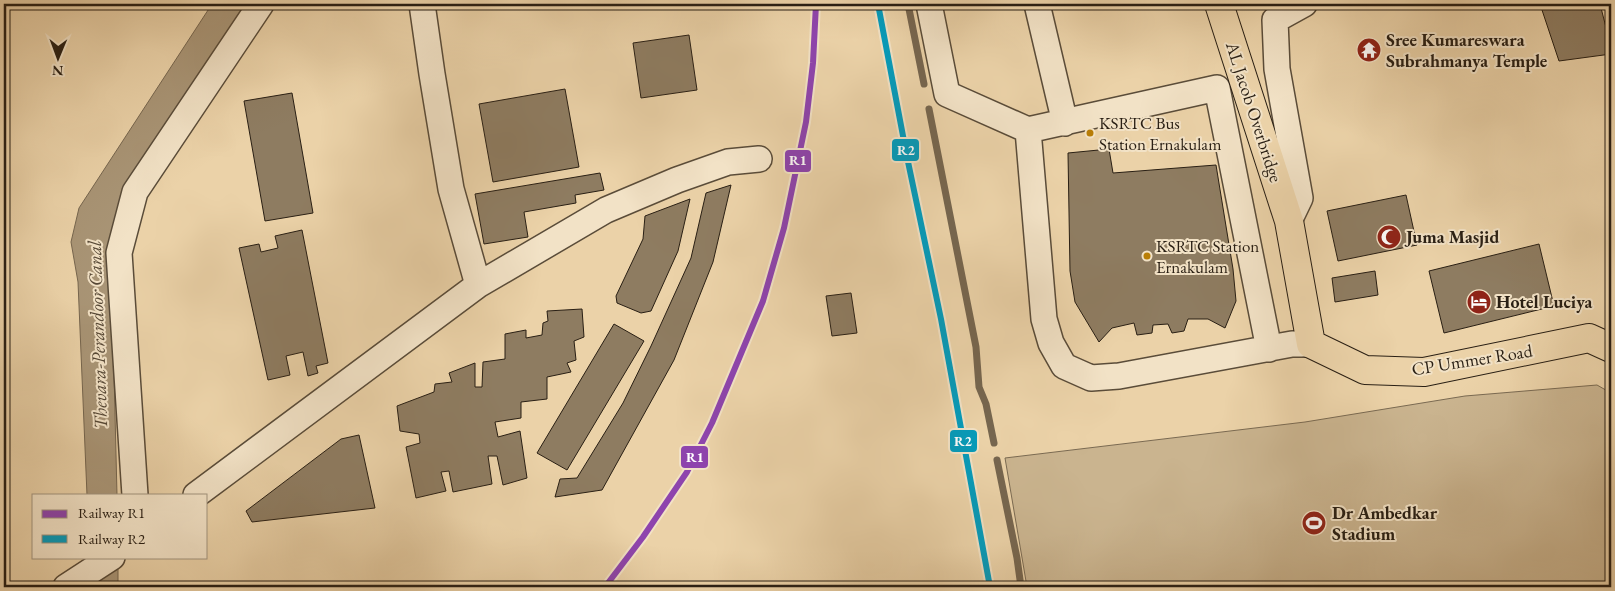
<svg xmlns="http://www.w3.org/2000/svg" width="1615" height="591" viewBox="0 0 1615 591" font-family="'EB Garamond',serif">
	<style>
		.green { fill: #cab48f; stroke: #7a6a52 }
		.water { fill: #a99576; stroke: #76664f }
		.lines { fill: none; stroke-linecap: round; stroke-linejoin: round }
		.stream { stroke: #76664f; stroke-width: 7 }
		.building { fill: #8e7c61; stroke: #291f14 }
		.minor-casing { stroke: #5a4c39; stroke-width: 28 }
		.major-casing { stroke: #291f14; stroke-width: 30 }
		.minor { stroke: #f2e2c6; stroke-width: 25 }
		.major { stroke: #ebd2a8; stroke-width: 28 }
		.rail { stroke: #291f14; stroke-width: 4; stroke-dasharray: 9 9; stroke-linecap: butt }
		.rail-1-casing { stroke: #f2e2c6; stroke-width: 10 }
		.rail-2-casing { stroke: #f2e2c6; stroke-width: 10 }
		.rail-1 { stroke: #8e44ad; stroke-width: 6 }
		.rail-2 { stroke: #049bbb; stroke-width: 6 }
		.bus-dot { fill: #b97e06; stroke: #f2e2c6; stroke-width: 2 }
		.labels { text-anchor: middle; stroke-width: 4; stroke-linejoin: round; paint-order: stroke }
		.bus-label { font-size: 17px; fill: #291f14; stroke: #f2e2c6; text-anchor: start }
		.poi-label { font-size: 18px; font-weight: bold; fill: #291f14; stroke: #f2e2c6; text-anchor: start }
		.street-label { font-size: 18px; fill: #291f14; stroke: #f2e2c6 }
		.water-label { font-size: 19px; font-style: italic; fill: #564836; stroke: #f2e2c6 }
		.line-badge { stroke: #f2e2c6; stroke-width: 2 }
		.badge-label { font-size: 14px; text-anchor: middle; font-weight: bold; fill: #fff }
	</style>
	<rect width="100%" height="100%" fill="#ebd2a8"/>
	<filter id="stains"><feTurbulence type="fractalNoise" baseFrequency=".004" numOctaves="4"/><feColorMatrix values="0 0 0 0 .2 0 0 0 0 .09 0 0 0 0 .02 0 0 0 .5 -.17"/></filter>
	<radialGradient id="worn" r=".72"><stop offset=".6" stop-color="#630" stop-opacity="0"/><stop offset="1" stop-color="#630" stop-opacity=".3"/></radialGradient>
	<path class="green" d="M1597,385L1611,393V587H1027L1005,458L1305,422L1465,396Z"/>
	<path class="water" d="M212,4H247L111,251L117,495H87L78,282L71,242L79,208Z
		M90,557H118V587H91Z"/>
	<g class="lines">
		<path class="stream" d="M908,4L924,84
			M929,109L976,347L979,387L986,404L994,443
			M997,460L1017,558L1021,587"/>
	</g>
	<path class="building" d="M1540,4H1600L1611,47V54L1559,61Z
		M689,35L697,90L641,98L633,43Z
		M565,89L579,167L493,182L479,104Z
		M292,93L313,213L265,221L244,101Z
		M1109,149L1113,173L1216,165L1233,269L1236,301L1225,328L1208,319H1188L1184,331L1172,333L1168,324L1153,325L1152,333L1137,335L1134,323L1112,328L1099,342L1075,302L1070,271L1068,153Z
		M600,173L604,190L575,195L576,203L524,212L528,237L484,244L475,194Z
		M731,185L713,262L674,360L602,490L555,497L560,479L577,478L623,403L651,346L691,258L706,193Z
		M1406,195L1417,245L1338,261L1327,211Z
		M690,199L678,251L651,311L641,313L617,303L616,296L643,239L645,216Z
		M302,230L328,363L316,366L318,373L308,376L303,352L286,356L290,375L268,380L239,248L259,244L261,252L278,248L275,236Z
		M1539,244L1554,306L1444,333L1429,271Z
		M1375,271L1378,295L1335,302L1332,278Z
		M851,293L857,333L832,336L826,296Z
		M582,309L584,337L574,341L576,360L567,363L571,372L547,377V399L521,402V418L495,422L498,437L520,431L527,478L503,485L497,456H488L492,484L453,492L449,471L441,472L446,491L416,498L406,447L420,443L419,434L400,431L397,406L434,392L435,384L452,382L449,373L475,363V387H482L483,362L505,359V334L526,330V338L542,335L543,323L548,321L547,311Z
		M614,324L644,341L567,470L537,453Z
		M359,435L375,508L252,522L246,511L341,439Z"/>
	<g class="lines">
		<defs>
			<path id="minor" d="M929,4L947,94L1028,130L1217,88L1269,349
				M1037,4L1065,123
				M1028,130L1044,319L1051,343L1064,366L1091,378L1119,376L1292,344H1311
				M1289,221L1300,198L1277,69L1275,20L1304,4
				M478,285L606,210L677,180L728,162L759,159
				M135,495L119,253L135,192L261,4
				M196,495L478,285L451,189L432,74L422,4
				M66,587L112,557"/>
			<path id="major" d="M1219,4L1289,221L1311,344L1365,370L1424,372L1589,338L1611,348"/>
		</defs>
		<use href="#minor" class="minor-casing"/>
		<use href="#major" class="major-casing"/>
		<use href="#minor" class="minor"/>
		<use href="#major" class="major"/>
		<path class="rail" d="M605,587L643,537L687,472L712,423L763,301L784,228L806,122L813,63L816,4"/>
		<defs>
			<path id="rail-1" d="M605,587L643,537L687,472L712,423L763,301L784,228L806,122L813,63L816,4"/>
			<path id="rail-2" d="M878,4L907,157L941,319L990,587"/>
		</defs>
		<use href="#rail-1" class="rail-1-casing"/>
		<use href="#rail-2" class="rail-2-casing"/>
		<use href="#rail-1" class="rail-1"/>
		<use href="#rail-2" class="rail-2"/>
	</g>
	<defs>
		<symbol id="temple-disc" viewBox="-11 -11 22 22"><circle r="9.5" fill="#8f2418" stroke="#f2e2c6"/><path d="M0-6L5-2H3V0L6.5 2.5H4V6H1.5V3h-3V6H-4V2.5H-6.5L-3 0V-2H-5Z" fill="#fff"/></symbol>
		<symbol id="mosque-disc" viewBox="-11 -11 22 22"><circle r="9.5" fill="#8f2418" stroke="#f2e2c6"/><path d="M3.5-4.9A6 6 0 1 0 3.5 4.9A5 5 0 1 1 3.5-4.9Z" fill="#fff"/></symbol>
		<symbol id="hotel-disc" viewBox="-11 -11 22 22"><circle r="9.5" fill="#8f2418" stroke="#f2e2c6"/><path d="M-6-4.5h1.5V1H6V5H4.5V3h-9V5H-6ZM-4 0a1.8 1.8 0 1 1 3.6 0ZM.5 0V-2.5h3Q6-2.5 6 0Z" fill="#fff"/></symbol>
		<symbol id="stadium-disc" viewBox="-11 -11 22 22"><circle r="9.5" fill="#8f2418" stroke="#f2e2c6"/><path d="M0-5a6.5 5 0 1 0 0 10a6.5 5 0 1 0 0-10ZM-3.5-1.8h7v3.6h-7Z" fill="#fff"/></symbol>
	</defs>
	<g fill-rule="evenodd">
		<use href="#temple-disc" x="1355" y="36" width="28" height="28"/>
		<use href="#mosque-disc" x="1375" y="223" width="28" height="28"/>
		<use href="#hotel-disc" x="1465" y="288" width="28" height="28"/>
		<use href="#stadium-disc" x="1300" y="509" width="28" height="28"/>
	</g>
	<g class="bus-dot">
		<circle cx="1090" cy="133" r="4.5"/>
		<circle cx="1147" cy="256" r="4.5"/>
	</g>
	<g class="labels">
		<g class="bus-label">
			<text x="1099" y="129">KSRTC Bus<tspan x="1099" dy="21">Station Ernakulam</tspan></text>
			<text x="1156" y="252">KSRTC Station<tspan x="1156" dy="21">Ernakulam</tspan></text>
		</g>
		<g class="poi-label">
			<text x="1386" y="46">Sree Kumareswara<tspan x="1386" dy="21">Subrahmanya Temple</tspan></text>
			<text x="1406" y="243">Juma Masjid</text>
			<text x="1496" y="308">Hotel Luciya</text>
			<text x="1332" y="519">Dr Ambedkar<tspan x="1332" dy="21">Stadium</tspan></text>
		</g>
		<g class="street-label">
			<text transform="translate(1254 112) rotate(72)" y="6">AL Jacob Overbridge</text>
			<text transform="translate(1472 360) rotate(-9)" y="6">CP Ummer Road</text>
		</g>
		<g class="water-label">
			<text transform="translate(97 335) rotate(-92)" y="7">Thevara-Perandoor Canal</text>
		</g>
	</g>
	<g class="line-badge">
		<rect x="891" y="138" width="29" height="24" rx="5" fill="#049bbb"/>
		<rect x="784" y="149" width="28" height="24" rx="5" fill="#8e44ad"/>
		<rect x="949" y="429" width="29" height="24" rx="5" fill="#049bbb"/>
		<rect x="680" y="445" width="29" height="24" rx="5" fill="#8e44ad"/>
	</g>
	<g class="badge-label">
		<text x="906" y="155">R2</text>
		<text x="798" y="165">R1</text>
		<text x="963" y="446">R2</text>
		<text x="695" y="462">R1</text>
	</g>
	<rect width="1615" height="591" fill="none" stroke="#ebd2a8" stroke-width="20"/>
	<rect x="5" y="5" width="1605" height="581" fill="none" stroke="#291f14" stroke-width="2.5"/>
	<rect x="10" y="10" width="1595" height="571" fill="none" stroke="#291f14"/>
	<rect x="32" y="494" width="175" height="65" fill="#f2e2c6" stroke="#a2947f"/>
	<rect x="42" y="510" width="25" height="8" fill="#8e44ad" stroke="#a2947f"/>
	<text x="78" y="518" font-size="15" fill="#291f14">Railway R1</text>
	<rect x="42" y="535" width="25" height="8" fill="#049bbb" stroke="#a2947f"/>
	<text x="78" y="544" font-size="15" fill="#291f14">Railway R2</text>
	<g transform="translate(58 58) rotate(181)" stroke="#f2e2c6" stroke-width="4" paint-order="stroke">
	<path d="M0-4L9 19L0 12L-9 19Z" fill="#291f14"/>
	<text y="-8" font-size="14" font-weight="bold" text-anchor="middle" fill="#291f14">N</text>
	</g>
	<rect width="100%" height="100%" filter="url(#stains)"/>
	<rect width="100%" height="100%" fill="url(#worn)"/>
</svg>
